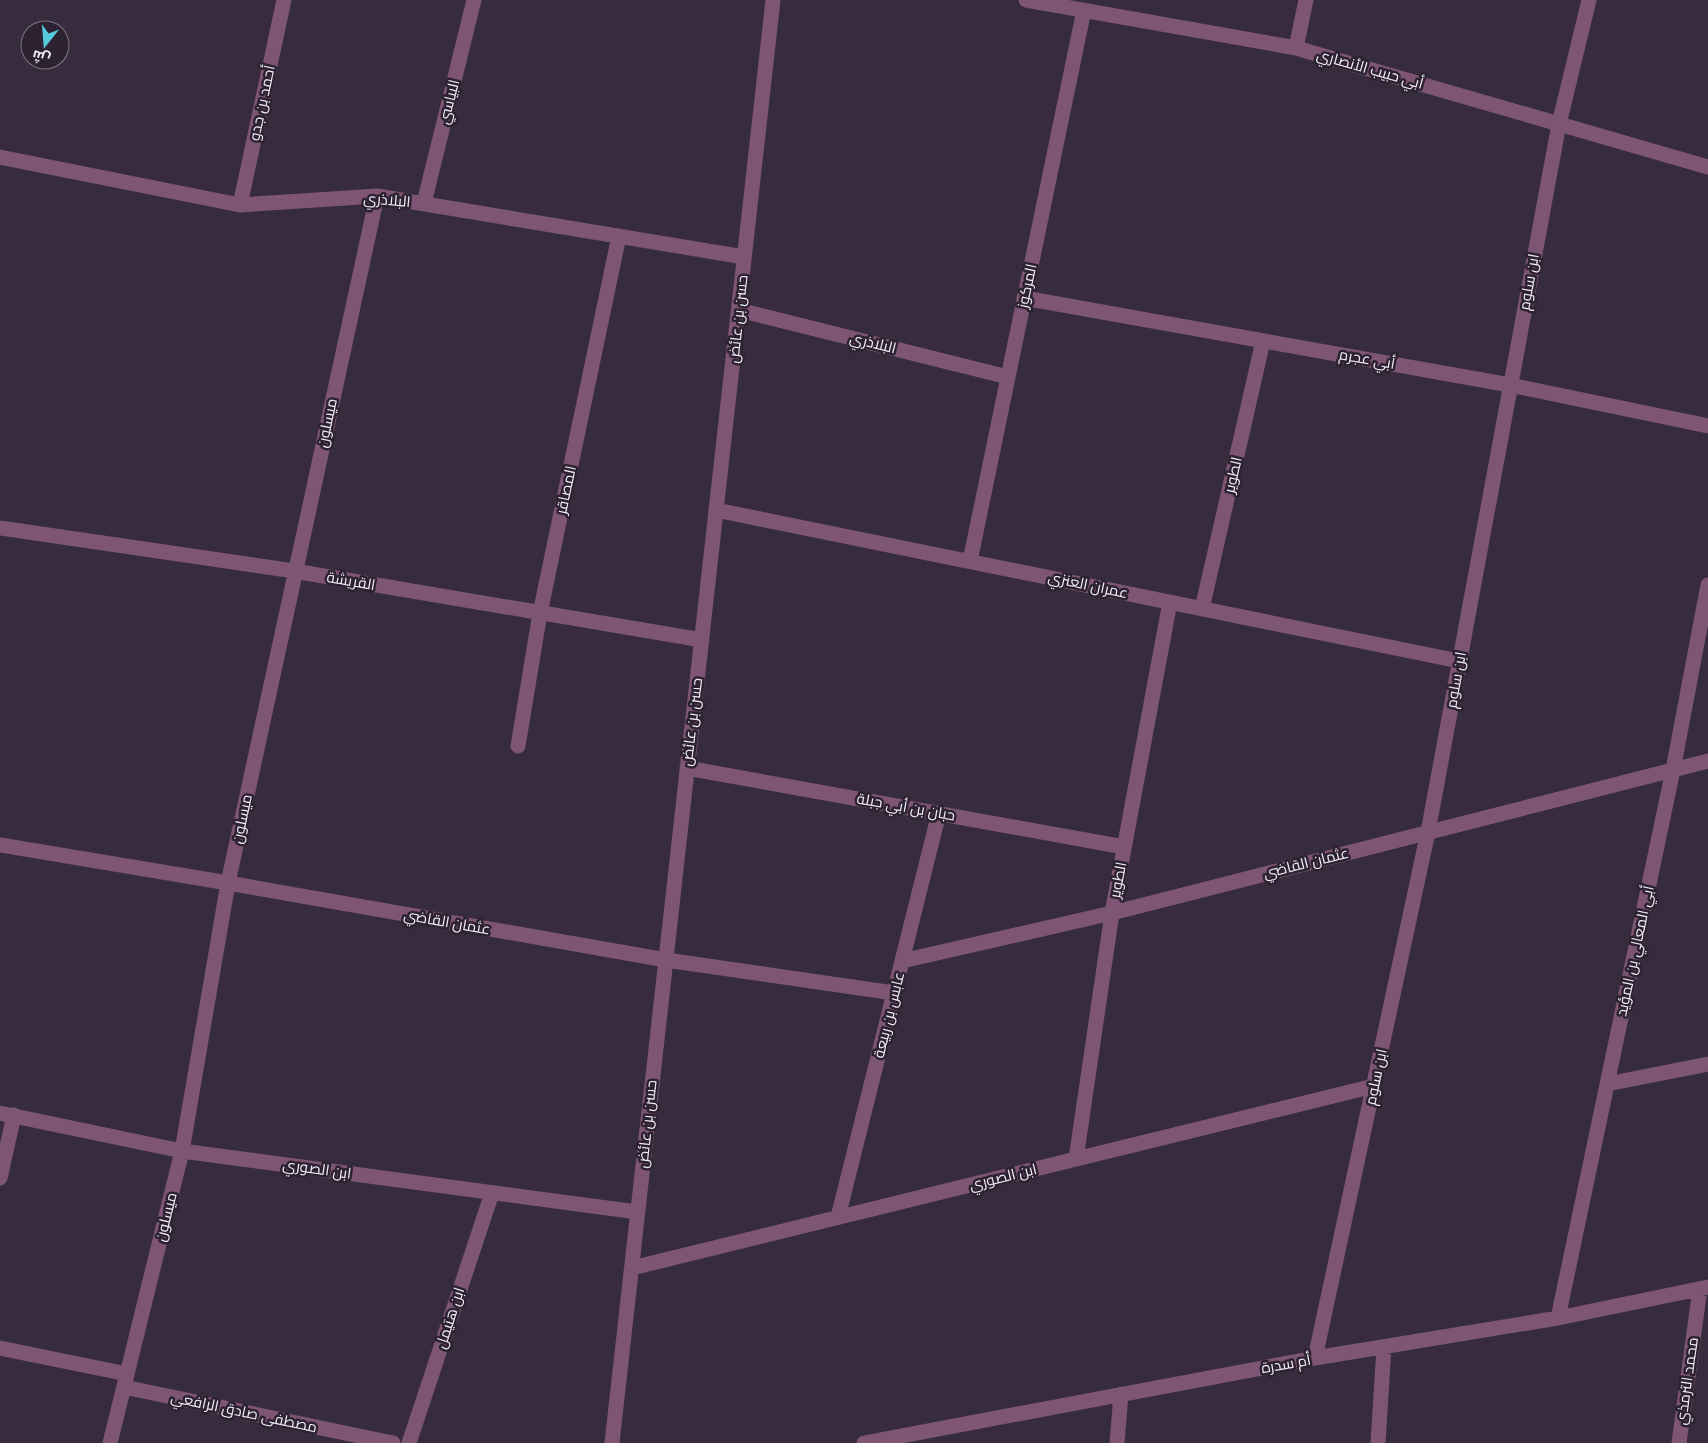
<svg xmlns="http://www.w3.org/2000/svg" width="1708" height="1443" viewBox="0 0 1708 1443" font-family="Karla,Cairo,sans-serif">
	<style>
		.lines { fill: none; stroke-linecap: round; stroke-linejoin: round }
		.street { stroke: #7e5574; stroke-width: 15 }
		.labels { text-anchor: middle; stroke-width: 5; stroke-linejoin: round; paint-order: stroke }
		.street-label { font-size: 15px; fill: #f5eef9; stroke: #2d2232 }
	</style>
	<rect width="100%" height="100%" fill="#372c3d"/>
	<g class="lines">
		<path class="street" d="M1026,0L1296,48L1708,167
			M1296,48L1306,0
			M0,157L240,205L377,196L744,257
			M424,203L474,0
			M240,205L284,0
			M1024,298L1510,385L1708,426
			M739,310L1008,377
			M716,510L1459,661
			M0,528L294,571L702,640
			M970,561L1084,10
			M1202,609L1263,341
			M518,746L540,613L619,236
			M687,768L1124,847
			M0,845L228,883L666,960L894,993
			M902,961L1112,913L1708,761
			M1607,1084L1708,1064
			M0,1113L182,1151L637,1212
			M1076,1159L1112,913L1170,602
			M0,1178L14,1115
			M838,1217L939,813
			M632,1268L1374,1086
			M1558,1318L1673,770L1708,585
			M0,1348L127,1374
			M1315,1358L1428,832L1559,124L1589,0
			M124,1387L393,1443
			M110,1443L182,1151L228,883L377,196
			M409,1443L492,1193
			M612,1443L773,0
			M864,1443L1315,1358L1558,1318L1708,1287
			M1117,1443L1121,1394
			M1378,1443L1384,1347
			M1679,1443L1700,1289"/>
	</g>
	<g class="labels">
		<g class="street-label">
			<text transform="translate(1370 69) rotate(16)" y="5">أبي حبيب الأنصاري</text>
			<text transform="translate(449 102) rotate(-76)" y="5">البياسي</text>
			<text transform="translate(262 103) rotate(-78)" y="5">أحمد بن جدو</text>
			<text transform="translate(387 200) rotate(5)" y="5">البلاذري</text>
			<text transform="translate(1529 282) rotate(-80)" y="5">ابن سلوم</text>
			<text transform="translate(1027 286) rotate(-78)" y="5">المركوز</text>
			<text transform="translate(738 319) rotate(-84)" y="5">حسن بن عائض</text>
			<text transform="translate(873 343) rotate(14)" y="5">البلاذري</text>
			<text transform="translate(1367 359) rotate(10)" y="5">أبي عجرم</text>
			<text transform="translate(327 423) rotate(-78)" y="5">ميسلون</text>
			<text transform="translate(1233 475) rotate(-77)" y="5">الطوير</text>
			<text transform="translate(566 490) rotate(-78)" y="5">المصاقر</text>
			<text transform="translate(351 581) rotate(10)" y="5">القريشة</text>
			<text transform="translate(1088 585) rotate(12)" y="5">عمران العنزي</text>
			<text transform="translate(1456 680) rotate(-80)" y="5">ابن سلوم</text>
			<text transform="translate(692 722) rotate(-83)" y="5">حسن بن عائض</text>
			<text transform="translate(906 807) rotate(10)" y="5">حبان بن أبي جبلة</text>
			<text transform="translate(242 819) rotate(-78)" y="5">ميسلون</text>
			<text transform="translate(1306 863) rotate(-14)" y="5">عثمان القاضي</text>
			<text transform="translate(1118 880) rotate(-79)" y="5">الطوير</text>
			<text transform="translate(447 922) rotate(10)" y="5">عثمان القاضي</text>
			<text transform="translate(1635 951) rotate(-78)" y="5">أبي المعالي بن المؤيد</text>
			<text transform="translate(889 1015) rotate(-76)" y="5">عابس بن ربيعة</text>
			<text transform="translate(1376 1077) rotate(-78)" y="5">ابن سلوم</text>
			<text transform="translate(647 1124) rotate(-84)" y="5">حسن بن عائض</text>
			<text transform="translate(317 1169) rotate(8)" y="5">ابن الصوري</text>
			<text transform="translate(1003 1177) rotate(-14)" y="5">ابن الصوري</text>
			<text transform="translate(166 1217) rotate(-76)" y="5">ميسلون</text>
			<text transform="translate(450 1318) rotate(-72)" y="5">ابن هتيمل</text>
			<text transform="translate(1286 1364) rotate(-10)" y="5">أم سدرة</text>
			<text transform="translate(1687 1381) rotate(-82)" y="5">محمد الترمذي</text>
			<text transform="translate(244 1412) rotate(12)" y="5">مصطفى صادق الرافعي</text>
		</g>
	</g>
	<g transform="translate(45 45) rotate(197)"><circle r="24" fill="#2d2232" stroke="#7d7482"/>
	<path d="M0-4L9 19L0 12L-9 19Z" fill="#53cbdc"/>
	<text y="-8" font-size="14" font-weight="bold" text-anchor="middle" fill="#f5eef9">ش</text>
	</g>
</svg>
